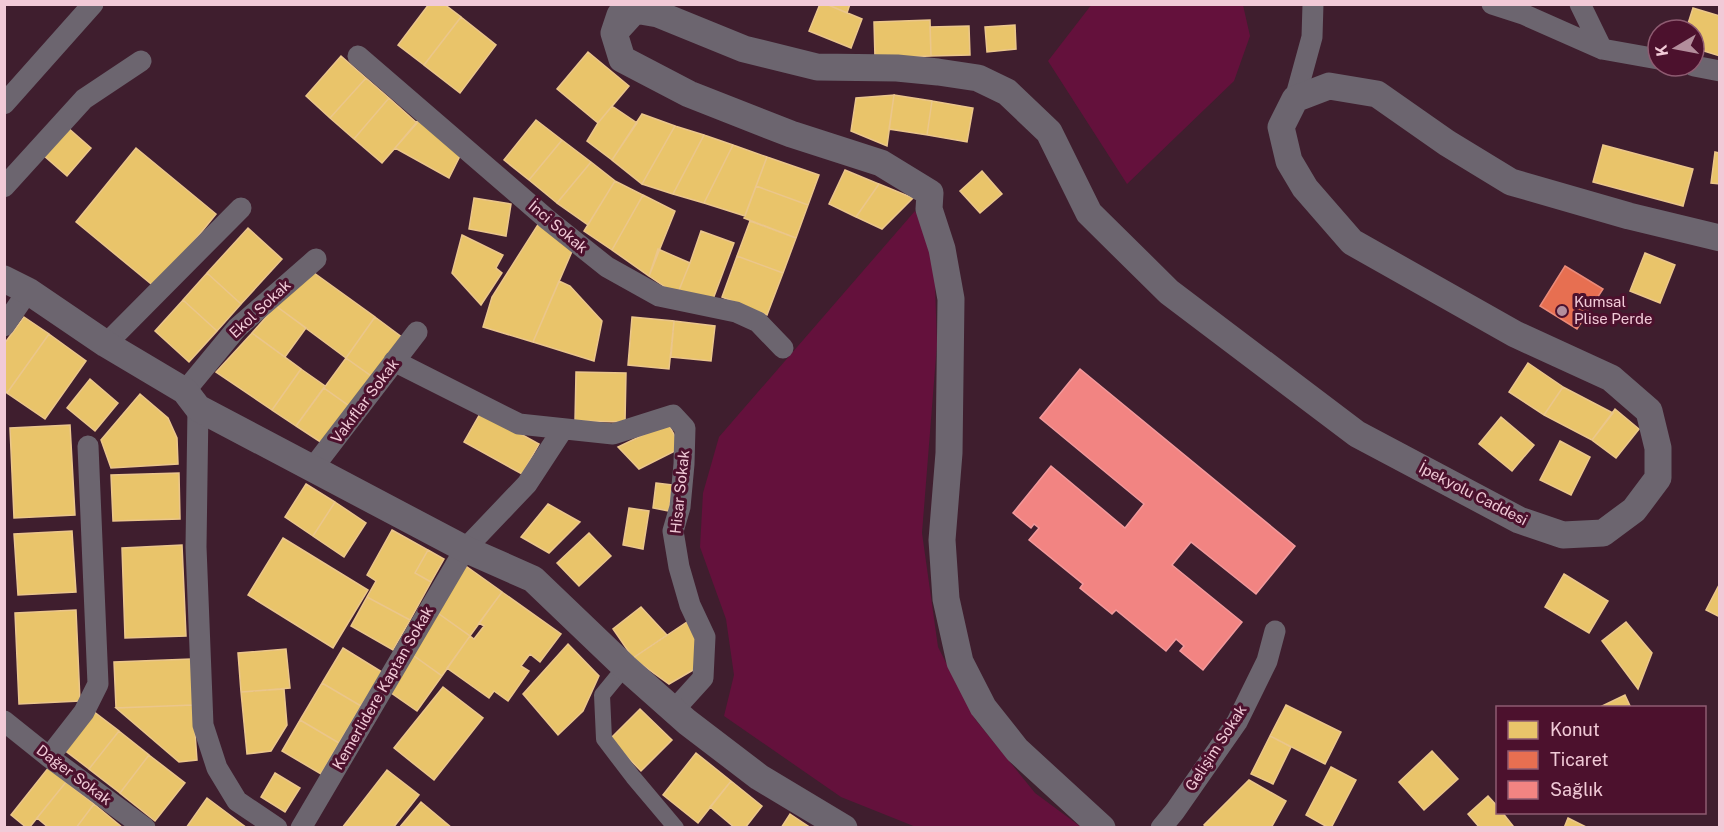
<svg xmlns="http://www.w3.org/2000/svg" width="1724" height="832" viewBox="0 0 1724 832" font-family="'Public Sans',sans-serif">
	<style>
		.green { fill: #64113c }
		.homes { fill: #e9c46a; stroke: #ebc68b; stroke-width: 1.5 }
		.shops { fill: #e76f51; stroke: #ea8a79; stroke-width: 1.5 }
		.health { fill: #f28482; stroke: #f2999c; stroke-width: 1.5 }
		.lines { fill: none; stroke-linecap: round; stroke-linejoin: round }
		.pedestrian { stroke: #6c656f; stroke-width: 16 }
		.minor { stroke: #6c656f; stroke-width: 21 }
		.tertiary { stroke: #6c656f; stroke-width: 27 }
		.poi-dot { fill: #b38e9c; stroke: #4c112d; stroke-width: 2 }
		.labels { text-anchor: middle; stroke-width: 6; stroke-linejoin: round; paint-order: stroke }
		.street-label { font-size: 15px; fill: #f1cad7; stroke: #4c112d }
		.poi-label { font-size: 15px; fill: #f1cad7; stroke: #4c112d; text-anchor: start }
	</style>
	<rect width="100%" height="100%" fill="#3f1e2e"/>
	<path class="green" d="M1092,4L1243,5L1250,36L1234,81L1127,184L1048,61Z
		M915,211L934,256L937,344L922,533L938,647L975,719L1035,793L1081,827H916L841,797L724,716L734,675L726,619L700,547L703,493L719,437Z"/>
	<path class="homes" d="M429,4H444L461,17L424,65L398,45Z
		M820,4H826L862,19L851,48L809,31Z
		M826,4H850L847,13Z
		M1693,8L1720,16V56L1694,48V30H1686Z
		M461,17L496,45L460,93L424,65Z
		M930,20L931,56L875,58L874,22Z
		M1015,25L1016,49L987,52L985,27Z
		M969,26L970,55L931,56L930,27Z
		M588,52L629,86L598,123L557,89Z
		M341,56L366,78L330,118L306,96Z
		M366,78L389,98L354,139L330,118Z
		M894,95L932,101L927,135L889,129Z
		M894,95L887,146L851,131L856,98Z
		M389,98L417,123L382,163L354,139Z
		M932,101L973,108L967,142L927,135Z
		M612,106L637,123L612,160L587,141L598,123Z
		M642,114L675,126L642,184L612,160Z
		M421,117L461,154L449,178L395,148Z
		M536,120L562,140L529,180L504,160Z
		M675,126L704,135L673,194L642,184Z
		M67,127L91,148L67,176L43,155Z
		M704,135L733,145L704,203L673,194Z
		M562,140L591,162L557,203L529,180Z
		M733,145L767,157L745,216L704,203Z
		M1603,145L1693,169L1683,206L1593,182Z
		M136,148L216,214L156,288L76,222Z
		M1715,152L1720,153V184L1711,183Z
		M767,157L819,175L808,205L756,186Z
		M591,162L615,181L588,225L557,203Z
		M845,170L879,184L856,217L829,204Z
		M982,171L1002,194L980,213L960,191Z
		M615,181L643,195L612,250L584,231Z
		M879,184L913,198L882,229L856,217Z
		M756,186L808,205L796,238L744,218Z
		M643,195L675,211L649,276L612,250Z
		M474,198L511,204L506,236L469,229Z
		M750,221L796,238L783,273L737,256Z
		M539,223L573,249L533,342L483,327L492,297Z
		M248,228L282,259L241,304L207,273Z
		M701,231L734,243L712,302L677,295L690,263Z
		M462,235L503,255L496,268L502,273L481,305L452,273Z
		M658,249L690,263L677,295L649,276Z
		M1645,253L1675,265L1660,303L1630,291Z
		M737,256L783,273L767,315L722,297Z
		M310,270L375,317L346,358L276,306Z
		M207,273L241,304L217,331L183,300Z
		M559,281L570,286L602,321L594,361L533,342Z
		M183,300L217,331L189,362L155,331Z
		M276,306L306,328L285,357L252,333Z
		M24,317L49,334L7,393L4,390V344Z
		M375,317L403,338L374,378L346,358Z
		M632,317L674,321L669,369L628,365Z
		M674,321L715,326L711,361L671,357Z
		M252,333L301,369L272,410L216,372Z
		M49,334L86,361L45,419L7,393Z
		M346,358L374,378L352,408L324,388Z
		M1528,363L1563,387L1544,415L1509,392Z
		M301,369L325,386L296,426L272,410Z
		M576,372L626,373L625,422L575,421Z
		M90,379L118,403L95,431L67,408Z
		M1563,387L1613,413L1592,440L1544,415Z
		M324,388L352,408L325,445L296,426Z
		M140,394L168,418L177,438L178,464L111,468L101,440Z
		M1615,409L1639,429L1616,458L1592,440Z
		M481,412L539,444L522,474L464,442Z
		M1501,417L1534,445L1512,471L1479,444Z
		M668,423L681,448L639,469L618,447Z
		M70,425L75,515L14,518L10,428Z
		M1560,441L1590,457L1571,495L1540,480Z
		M179,473L180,519L113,521L111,475Z
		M656,483L672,485L669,511L653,508Z
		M306,484L335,502L313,536L285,517Z
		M335,502L366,523L344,557L313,536Z
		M548,504L580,522L549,553L521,537Z
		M629,508L649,511L643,549L623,545Z
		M392,530L428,550L415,573L431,582L410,620L367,597L376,581L367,575Z
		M72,531L76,592L18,595L14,534Z
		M589,533L611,556L579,586L557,563Z
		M283,538L368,590L333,648L248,595Z
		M182,545L186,636L125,638L122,548Z
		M428,550L444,559L431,582L415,573Z
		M463,564L502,592L470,636L435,611Z
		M1564,574L1608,601L1589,633L1545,607Z
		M1720,583V617L1706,610Z
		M502,592L561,634L540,662L530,654L521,666L529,671L508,701L494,691L489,698L447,668L470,636L474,639L484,626L479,623Z
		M367,597L410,620L393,650L351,626Z
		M641,607L667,635L633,658L613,629Z
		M76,610L80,701L19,704L15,613Z
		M435,611L470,636L442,676L410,653Z
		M693,618L700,666L669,684L633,658Z
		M1626,622L1652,653L1638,689L1602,641Z
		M568,644L599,676L583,711L558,735L523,694Z
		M343,648L382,672L361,706L322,683Z
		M286,649L290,688L241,692L238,653Z
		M410,653L442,676L417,711L387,690Z
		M191,659L193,705L116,708L114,662Z
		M322,683L361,706L339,743L300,720Z
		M443,687L483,718L434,780L394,748Z
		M284,689L287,725L271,751L247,754L241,692Z
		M1625,695L1631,708H1598Z
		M193,705L197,760L179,762L116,708Z
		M1286,705L1341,732L1325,764L1270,736Z
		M640,709L672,740L641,771L610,739Z
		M93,711L119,731L89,769L63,749Z
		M300,720L339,743L321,774L282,751Z
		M119,731L149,755L120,793L89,769Z
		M1270,736L1291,747L1273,784L1251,774Z
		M1432,751L1458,779L1424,810L1399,782Z
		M696,753L731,781L698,823L663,795Z
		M149,755L185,783L155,821L120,793Z
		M49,767L66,782L29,828H27L11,815Z
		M1331,767L1356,780L1331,828H1329L1306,815Z
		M387,770L419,795L393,828H342Z
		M275,773L300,788L285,812L261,797Z
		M1249,780L1286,801L1271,828H1208L1204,825Z
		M731,781L762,806L745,828H735L710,807Z
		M66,782L94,804L76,828H49L37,818Z
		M1488,796L1498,807V812H1502L1513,826L1511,828H1480L1468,814Z
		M207,798L247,828H186Z
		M421,802L452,828H399Z
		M94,804L123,828H76Z
		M790,814L811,828H781Z
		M1568,818L1588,828H1564Z"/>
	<path class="shops" d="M1565,266L1603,289L1577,329L1540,306Z"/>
	<path class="health" d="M1080,369L1295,546L1256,594L1191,542L1172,565L1242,622L1203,670L1180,651L1184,646L1176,639L1166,651L1116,610L1112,614L1080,588L1083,584L1029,540L1039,528L1034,524L1031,528L1013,513L1051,466L1125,528L1144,504L1040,418Z"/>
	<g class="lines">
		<path class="pedestrian" d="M625,667L602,695L604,739L633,777L676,828"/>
		<path class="minor" d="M1492,4L1523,14L1602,49L1658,59
			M1580,4L1602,49
			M358,56L548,220L607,267L659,296L736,312L758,322L783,348
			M1694,66L1720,71
			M1295,99L1312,37L1313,4
			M4,104L93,4
			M4,187L84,99L141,61
			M4,326L28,291
			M106,344L241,208
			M394,361L519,424L613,434L673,415L685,428L684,464L680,507L673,531L679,567L690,605L705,637L703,678L674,710
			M185,391L237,328L316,259
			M198,408L196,547L203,725L217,768L237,801L277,828
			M312,469L417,332
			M4,721L49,757L145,828
			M49,757L84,712L98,684L88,446
			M301,828L465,549L527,484L563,429
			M1161,828L1175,811L1237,722L1267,661L1275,631"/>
		<path class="tertiary" d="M620,15L614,33L622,59L689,94L791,134L881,163L930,193L929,209L942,249L951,299L949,453L942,540L946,599L960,662L983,707L1017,750L1102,828
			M614,33L635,10L658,14L744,49L817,67L897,68L938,72L978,78L1007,92L1049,132L1089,213L1169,292L1357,434L1519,520L1563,535L1603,533L1634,510L1658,478V448L1649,411L1611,378L1515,334L1352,242L1305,188L1289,161L1281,127L1295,99L1329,86L1377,94L1447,143L1511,182L1629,216L1720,238
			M4,279L28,291L106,344L185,391L198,408L465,549L533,579L625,667L687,722L759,777L844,828"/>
	</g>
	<circle class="poi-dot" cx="1562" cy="311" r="6"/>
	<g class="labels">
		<g class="street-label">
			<text transform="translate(558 227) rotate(40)" y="5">İnci Sokak</text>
			<text transform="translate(260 309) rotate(-43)" y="5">Ekol Sokak</text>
			<text transform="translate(365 401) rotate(-53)" y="5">Vakıflar Sokak</text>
			<text transform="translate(680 492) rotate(-84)" y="5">Hisar Sokak</text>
			<text transform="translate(1473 494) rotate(27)" y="5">İpekyolu Caddesi</text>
			<text transform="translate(383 688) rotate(-60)" y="5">Kemerlidere Kaptan Sokak</text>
			<text transform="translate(1216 748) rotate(-57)" y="5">Gelişim Sokak</text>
			<text transform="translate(74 775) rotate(37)" y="5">Dağer Sokak</text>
		</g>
		<g class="poi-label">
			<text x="1574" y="307">Kumsal<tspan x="1574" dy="17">Plise Perde</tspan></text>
		</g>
	</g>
	<rect width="1724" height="832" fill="none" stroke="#f1cad7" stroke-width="12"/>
	<rect x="1496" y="706" width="210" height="108" fill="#4c112d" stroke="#8e5b71" stroke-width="1.5"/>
	<rect x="1508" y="721" width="30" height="18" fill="#e9c46a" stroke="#8e5b71" stroke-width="1.5"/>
	<text x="1550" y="736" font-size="18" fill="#f1cad7">Konut</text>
	<rect x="1508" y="751" width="30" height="18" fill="#e76f51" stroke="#8e5b71" stroke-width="1.5"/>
	<text x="1550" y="766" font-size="18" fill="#f1cad7">Ticaret</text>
	<rect x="1508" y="781" width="30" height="18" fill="#f28482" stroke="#8e5b71" stroke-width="1.5"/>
	<text x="1550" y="796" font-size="18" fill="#f1cad7">Sağlık</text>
	<g transform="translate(1676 48) rotate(260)"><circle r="28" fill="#4c112d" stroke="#8e5b71" stroke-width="1.5"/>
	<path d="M0-4.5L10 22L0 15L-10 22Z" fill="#b38e9c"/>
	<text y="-9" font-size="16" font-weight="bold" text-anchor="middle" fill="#f1cad7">K</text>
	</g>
</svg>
